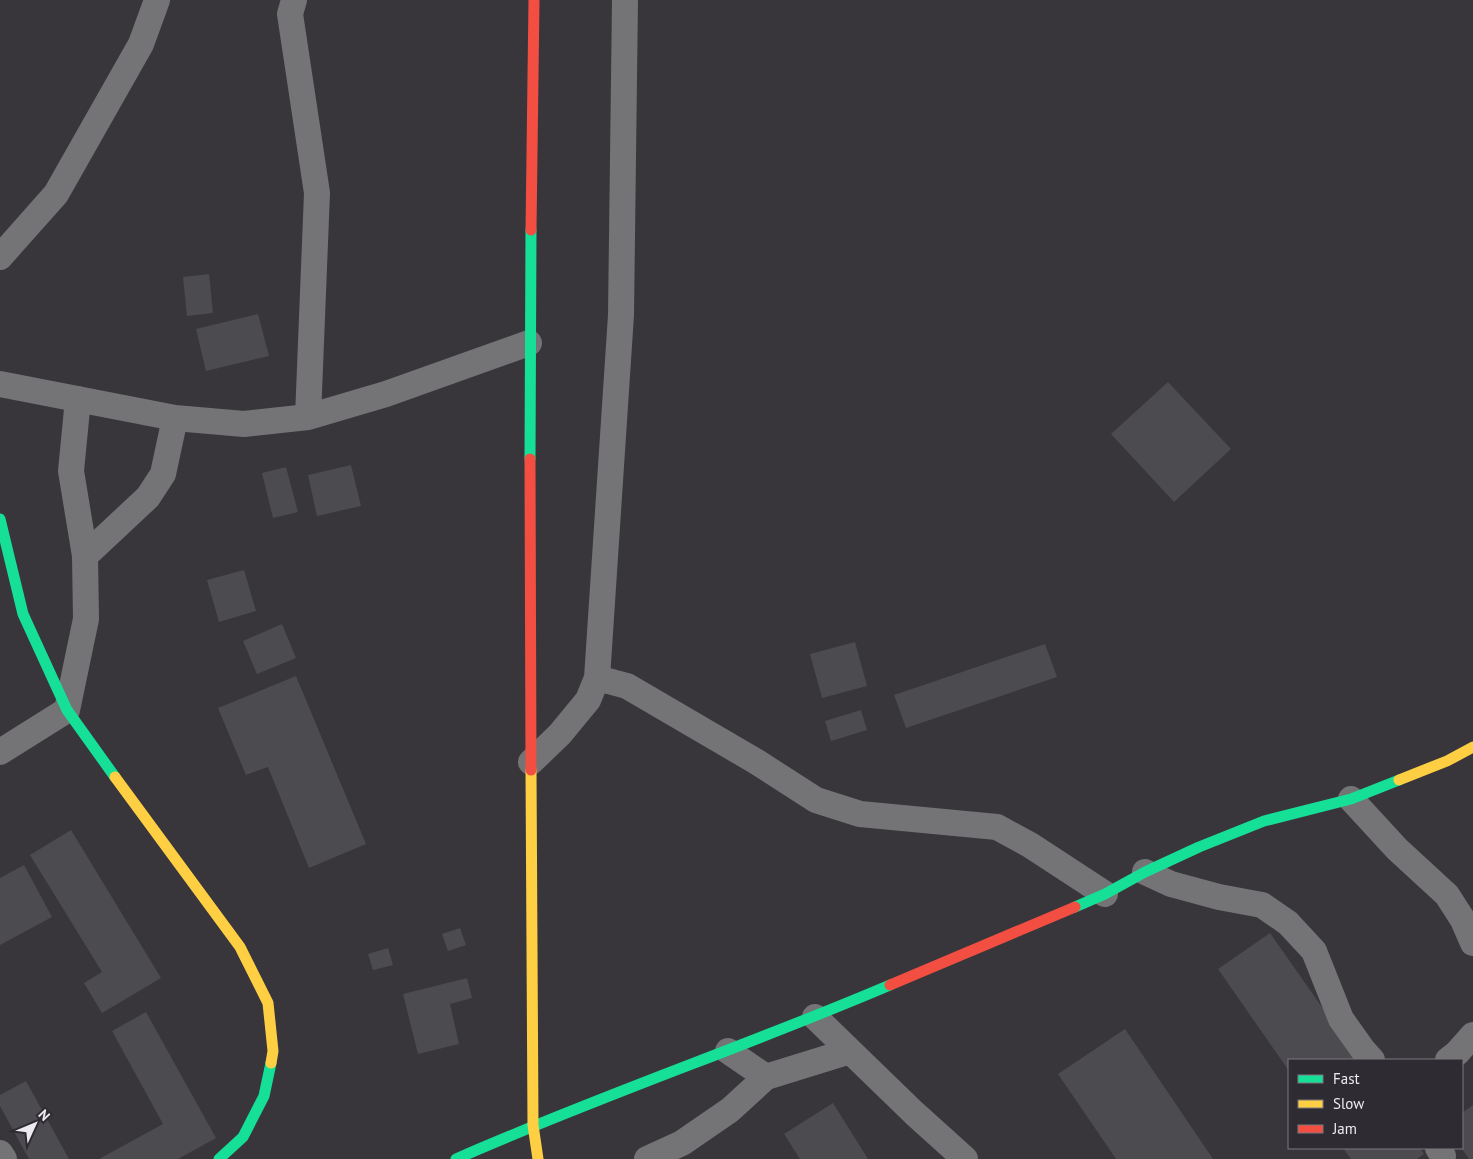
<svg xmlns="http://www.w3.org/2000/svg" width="1473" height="1159" viewBox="0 0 1473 1159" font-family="'PT Sans',sans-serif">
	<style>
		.building { fill: #4c4b4f }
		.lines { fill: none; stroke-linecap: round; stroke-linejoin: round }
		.street { stroke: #747375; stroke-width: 26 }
		.fast { stroke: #16e098; stroke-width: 11 }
		.slow { stroke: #ffcf43; stroke-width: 11 }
		.jam { stroke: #f24e42; stroke-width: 11 }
	</style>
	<rect width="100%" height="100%" fill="#38363b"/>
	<path class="building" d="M209,274L213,313L187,316L183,277Z
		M258,314L269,356L206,371L196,329Z
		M1168,382L1231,449L1174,502L1111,434Z
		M351,465L361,506L317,516L308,475Z
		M286,467L298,512L273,518L262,473Z
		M244,570L256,611L219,622L207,580Z
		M282,624L296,658L257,674L243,641Z
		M855,642L867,686L822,698L810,654Z
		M1045,644L1057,677L906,728L894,695Z
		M296,676L366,844L309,868L268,767L246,775L218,708Z
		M861,710L867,730L831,741L825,721Z
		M71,830L161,978L102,1013L84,983L102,972L30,855Z
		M24,865L52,917L0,945V878Z
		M460,928L466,945L448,951L442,934Z
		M1270,933L1359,1060H1289V1071L1218,969Z
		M388,948L393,965L373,970L368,954Z
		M467,978L472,998L450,1004L459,1044L418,1054L403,994Z
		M146,1012L216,1138L178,1159H99L163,1124L112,1031Z
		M1125,1029L1213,1159H1116L1058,1074Z
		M26,1081L69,1159H29L0,1106V1095Z
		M833,1103L868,1159H800L784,1134Z
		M1473,1105V1159H1469L1462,1149V1113Z
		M1343,1148H1420L1424,1154L1417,1159H1351Z"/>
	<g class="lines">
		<path class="street" d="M294,0L290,14L317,193L308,417
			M0,257L56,194L141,44L157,0
			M0,384L175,418L244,424L308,417L386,394L529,343
			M85,556L148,497L163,474L175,418
			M597,678L627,686L757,762L816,800L860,814L997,827L1030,845L1105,894
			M0,752L67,710L86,619L85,556L71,471L78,399
			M531,762L560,734L588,700L597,678L621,315L625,0
			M1351,799L1397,849L1447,895L1463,920L1473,943
			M1145,872L1171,884L1219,897L1262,905L1288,923L1314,951L1341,1019L1363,1050L1372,1060
			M815,1017L914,1113L965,1159
			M728,1051L766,1077
			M1448,1060L1457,1053L1473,1035
			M1438,1148L1443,1156L1442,1159
			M0,1153L4,1159
			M647,1159L682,1143L730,1110L766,1077L850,1051"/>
		<path class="fast" d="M530,459L531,230
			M0,519L23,614L67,710L115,777
			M1075,907L1105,894L1145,872L1199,847L1264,821L1351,799L1399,780
			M219,1159L243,1137L264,1096L271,1063
			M456,1159C599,1096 747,1046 890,985"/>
		<path class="slow" d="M531,770L533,1125L538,1159
			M115,777L240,947L268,1003L273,1051L271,1063
			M1399,780L1447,761L1473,747"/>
		<path class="jam" d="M531,230L534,0
			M530,459L531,770
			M890,985L1075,907"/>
	</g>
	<rect x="1288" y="1059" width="175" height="90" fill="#2e2b32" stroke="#7a787e"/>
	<rect x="1298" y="1075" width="25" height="8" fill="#16e098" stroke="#7a787e"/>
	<text x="1333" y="1084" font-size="15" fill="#edebef">Fast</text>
	<rect x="1298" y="1100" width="25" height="8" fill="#ffcf43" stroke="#7a787e"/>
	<text x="1333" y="1109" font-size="15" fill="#edebef">Slow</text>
	<rect x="1298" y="1125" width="25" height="8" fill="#f24e42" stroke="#7a787e"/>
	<text x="1333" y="1134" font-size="15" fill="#edebef">Jam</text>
	<g transform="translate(35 1124) rotate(46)" stroke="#2e2b32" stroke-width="4" paint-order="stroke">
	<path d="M0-4L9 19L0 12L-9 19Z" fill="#edebef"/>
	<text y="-8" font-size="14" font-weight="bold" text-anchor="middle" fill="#edebef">N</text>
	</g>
</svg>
